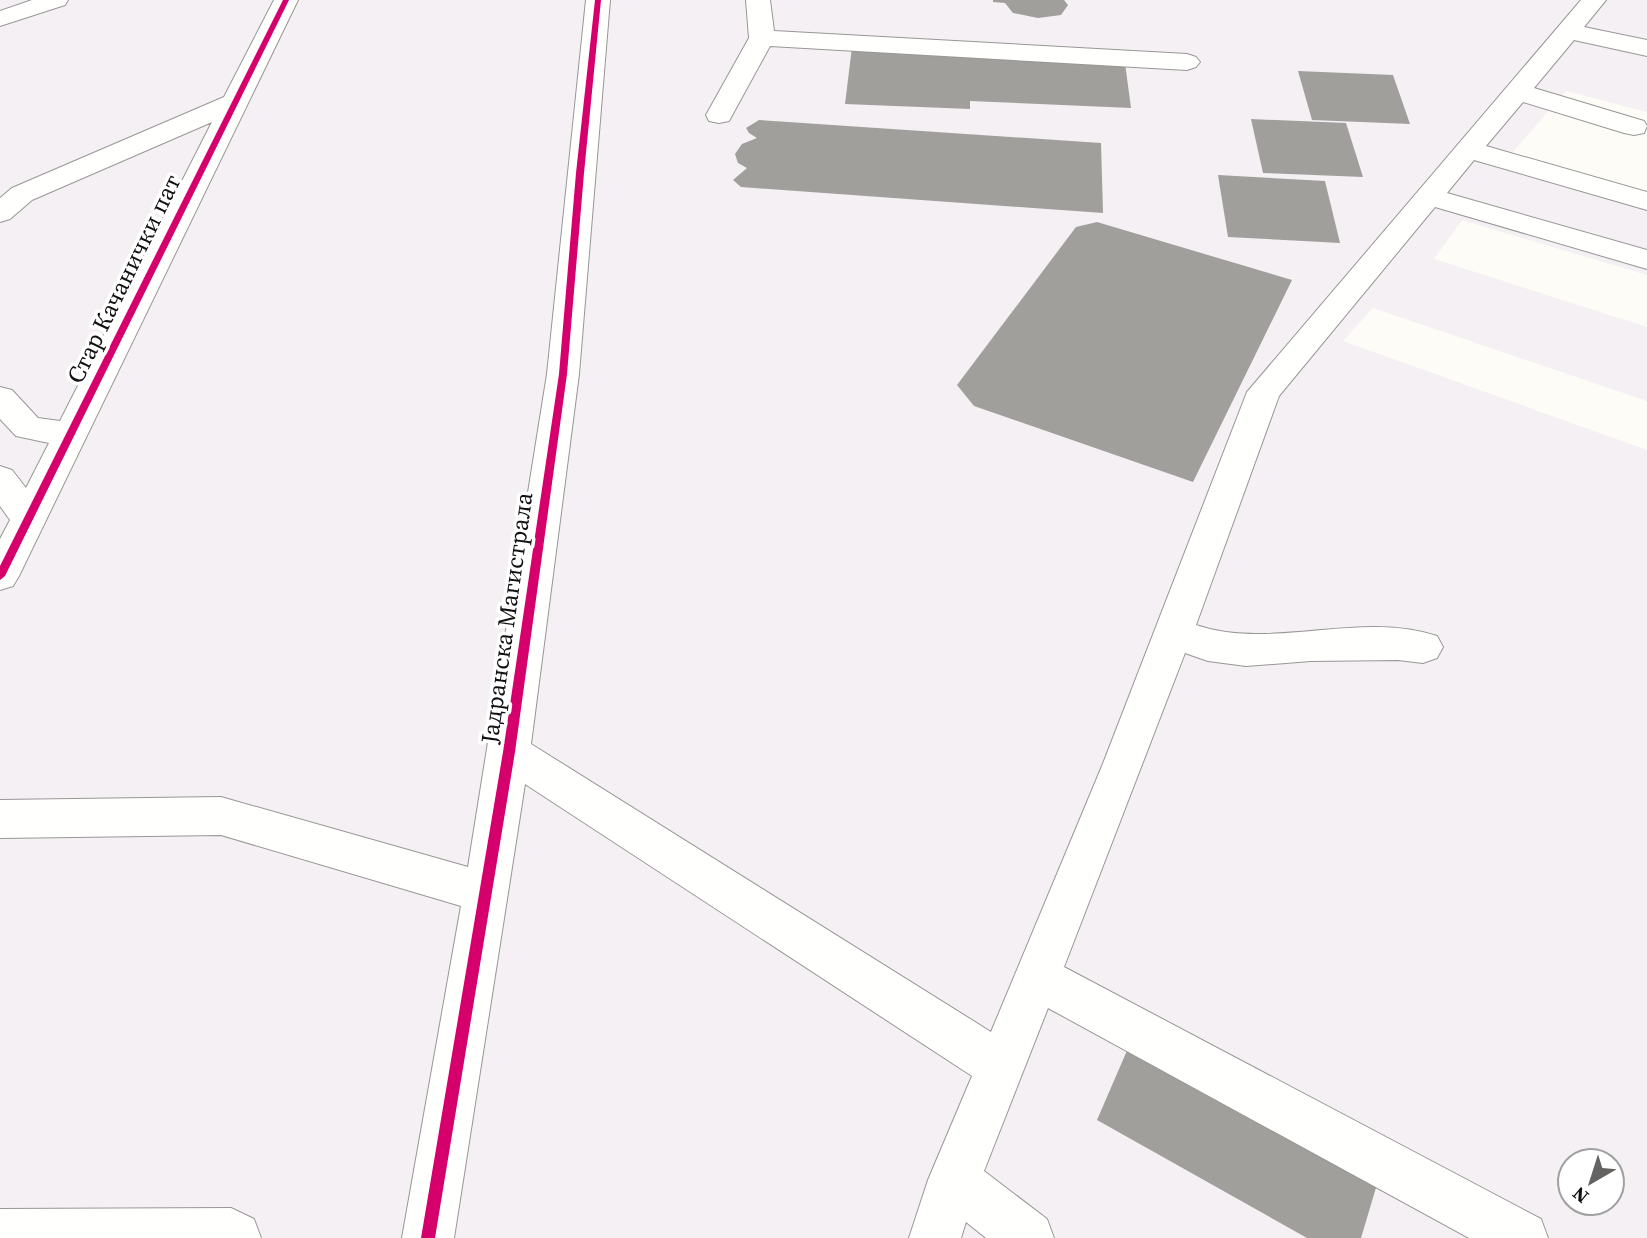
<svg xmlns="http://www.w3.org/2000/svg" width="1647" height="1238" viewBox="0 0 1647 1238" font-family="'Source Serif 4',serif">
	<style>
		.industrial { fill: #f5f0f3; fill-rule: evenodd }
		.building { fill: #a19f9c }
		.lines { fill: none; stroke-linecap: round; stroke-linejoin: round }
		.minor-casing { stroke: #979795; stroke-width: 2 }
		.minor { fill: #fffffe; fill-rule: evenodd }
		.cycleway-casing { stroke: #fff; stroke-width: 5 }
		.cycleway { fill: #d6006c; fill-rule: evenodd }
		.labels { text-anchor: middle; stroke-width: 7; stroke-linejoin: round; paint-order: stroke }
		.street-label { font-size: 24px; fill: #111; stroke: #fff }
	</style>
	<rect width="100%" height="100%" fill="#fdfcf7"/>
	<path class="industrial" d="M0,0H1647V112L1566,91L1499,168L1647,206V275L1462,220L1434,259L1647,327V401L1373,308L1343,341L1647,450V1238H0ZM1570,1161H1612V1203H1570Z"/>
	<path class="building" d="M993,0H1064L1068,5L1061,15L1038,18L1013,13L1005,3L993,2Z
		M852,47L1125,63L1131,108L970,101V109L845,104Z
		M1298,71L1393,75L1410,124L1312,120Z
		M1251,119L1346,123L1363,177L1263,173Z
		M759,120L1101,143L1103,213L741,187L733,180L747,168L738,163L735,154L742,144L757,138L749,133L746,128Z
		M1218,175L1325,181L1340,243L1228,237Z
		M1097,222L1292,280L1193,482L974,406L957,385L1076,227Z
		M1132,1039L1381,1171L1361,1238H1307L1097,1120Z"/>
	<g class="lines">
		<defs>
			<path id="minor" d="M32,0H68L65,5L0,26V11Z
				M274,0H298L19,576L13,586L0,590V539L10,520L0,506V466L12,470L26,488L49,443L16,436L0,419V387L12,390L38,418L60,421L212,122L32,200L10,219L0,222V198L12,188L224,97Z
				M586,0H610L579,374L531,744L991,1032L1102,766L1247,392L1581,0H1606L1584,27L1647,40V56L1574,40L1534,88L1644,121L1647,126L1644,133L1634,135L1624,133L1523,102L1486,146L1647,192V210L1474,160L1447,193L1647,250V269L1435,207L1279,396L1196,625C1271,651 1360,610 1437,636L1443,647L1437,658L1423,663L1398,660L1311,661L1246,666L1208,661L1185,653L1064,967L1541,1219L1548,1238H1469L1048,1008L984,1171L1047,1219L1054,1238H986L966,1222L961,1238H909L928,1180L972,1076L525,784L454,1238H402L461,906L221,835L0,838V800L221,797L468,867L547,374Z
				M746,0H770L774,31L1187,54L1196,57L1200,62L1196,67L1187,70L770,46L729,121L719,123L709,121L706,115L749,38Z
				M231,1208L254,1219L261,1238H0V1209Z"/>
		</defs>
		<use href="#minor" class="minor-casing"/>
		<use href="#minor" class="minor"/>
		<defs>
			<path id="cycleway" d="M283,0H289L5,576L0,580V566Z
				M595,0H601L584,173L567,374L515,752L435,1238H421L503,752L559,374L576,173Z"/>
		</defs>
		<use href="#cycleway" class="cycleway-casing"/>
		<use href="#cycleway" class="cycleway"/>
	</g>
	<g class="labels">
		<g class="street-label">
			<text transform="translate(124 279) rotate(-64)" y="8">Стар Качанички пат</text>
			<text transform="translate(507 618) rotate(-82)" y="8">Јадранска Магистрала</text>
		</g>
	</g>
	<g transform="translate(1591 1182) rotate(219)"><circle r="33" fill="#ffffff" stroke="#a0a0a0" stroke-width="2"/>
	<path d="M0-5L12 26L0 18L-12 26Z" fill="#646362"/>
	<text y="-10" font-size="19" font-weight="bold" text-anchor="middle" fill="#111111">N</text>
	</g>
</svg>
